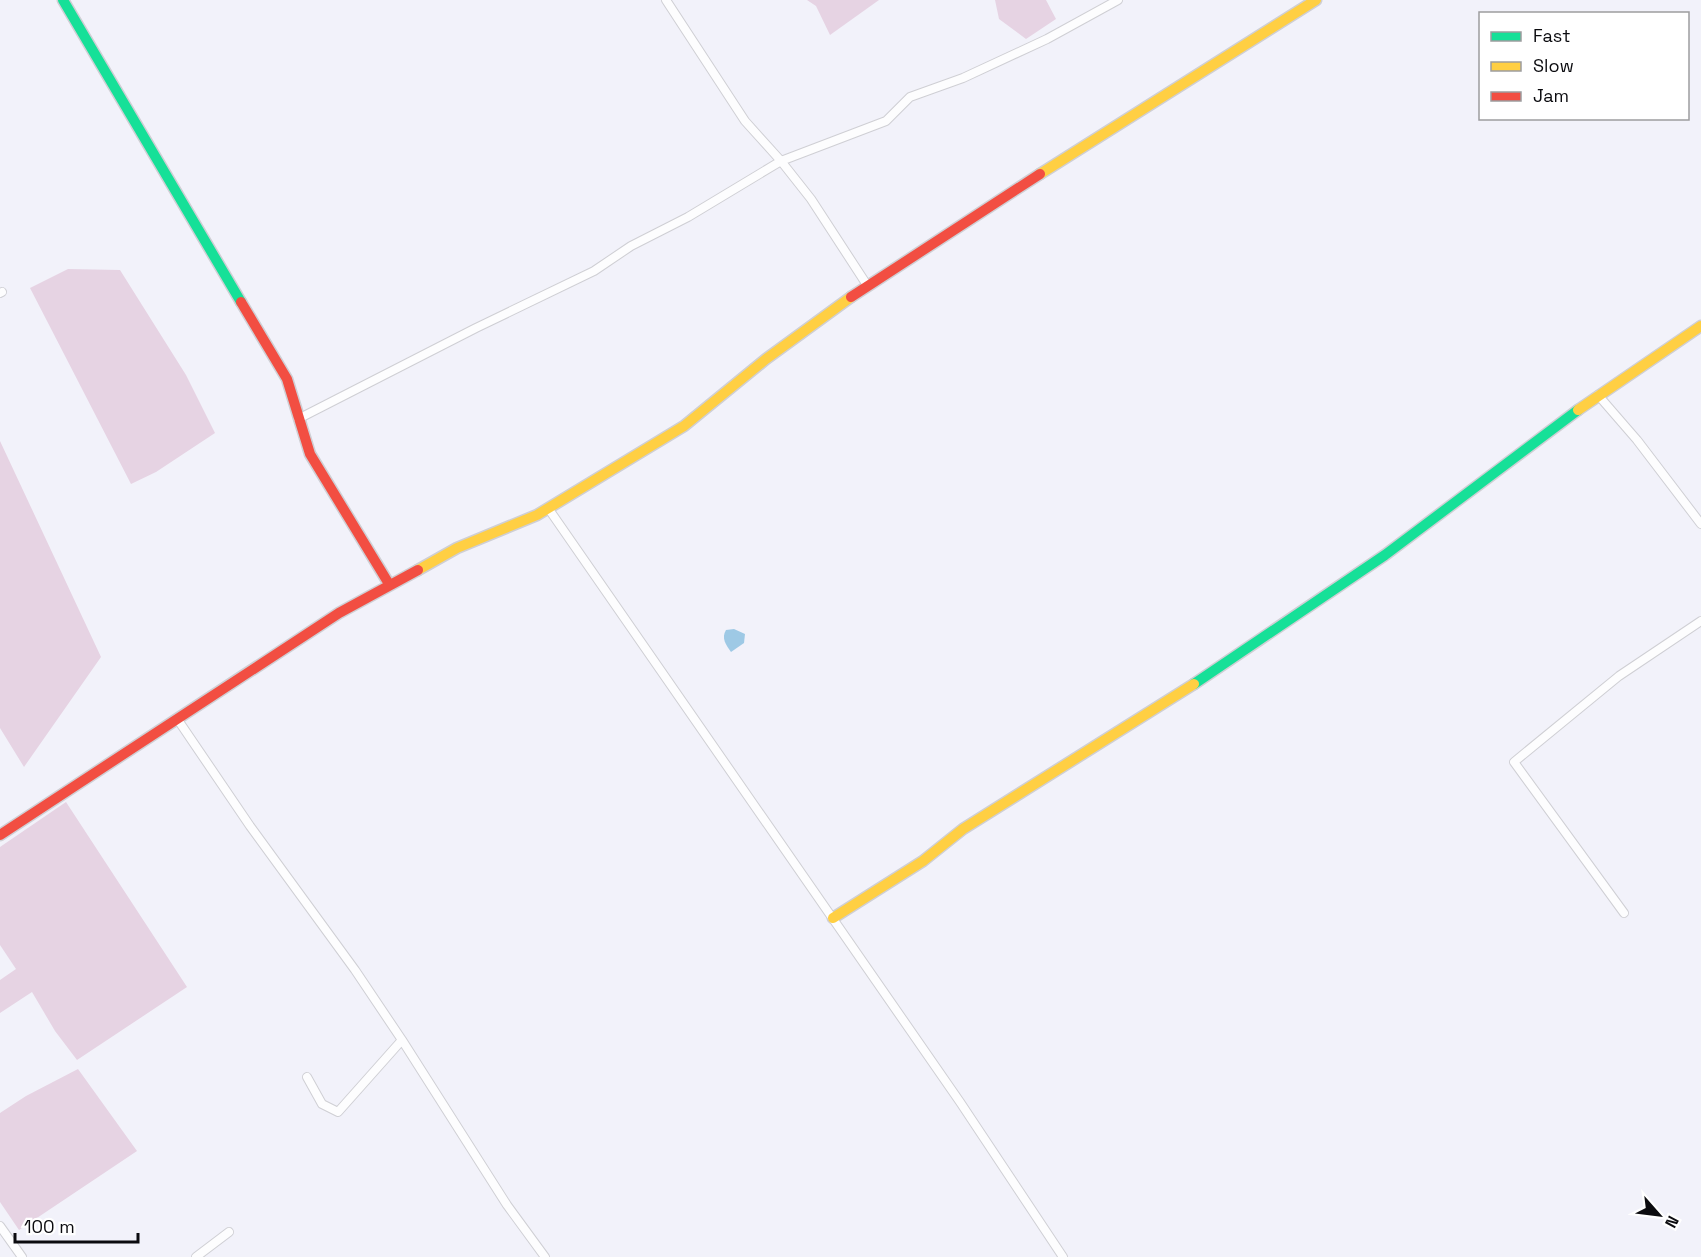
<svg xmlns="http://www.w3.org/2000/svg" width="1701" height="1257" viewBox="0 0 1701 1257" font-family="'Space Grotesk',sans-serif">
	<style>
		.green { fill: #e6d3e3 }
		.water { fill: #9ec9e5 }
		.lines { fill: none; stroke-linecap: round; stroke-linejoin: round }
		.street-casing { stroke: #cfcfd4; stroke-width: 10 }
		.fast-casing { stroke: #cfcfd4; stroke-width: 13 }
		.slow-casing { stroke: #cfcfd4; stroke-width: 13 }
		.jam-casing { stroke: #cfcfd4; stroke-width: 13 }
		.street { stroke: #fdfdfe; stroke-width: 8 }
		.fast { stroke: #16e098; stroke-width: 10 }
		.slow { stroke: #ffcf43; stroke-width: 10 }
		.jam { stroke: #f24e42; stroke-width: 10 }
	</style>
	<rect width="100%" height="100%" fill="#f2f2fa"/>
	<path class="green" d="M807,0H879L830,35L816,6Z
		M995,0H1046L1056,19L1026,39L999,19Z
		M68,269L120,270L186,375L215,433L156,472L131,484L30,288Z
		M0,441L101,657L24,767L0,728Z
		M66,802L187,987L77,1060L55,1031L32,992L0,1013V980L16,969L0,945V847Z
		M78,1069L137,1151L19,1230L0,1202V1113L26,1096Z"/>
	<path class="water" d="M734,629L745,634L744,643L731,652C726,645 721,638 726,630Z"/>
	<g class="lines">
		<defs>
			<path id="street" d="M666,0L745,121L781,161L811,199L867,285
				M0,293L2,292
				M1598,395L1637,440L1701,524
				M298,419L476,328L594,271L631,246L688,217L781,161L886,121L910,97L963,78L1047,39L1118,0
				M548,508L960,1102L1063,1257
				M178,720L250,826L355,970L402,1040L507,1205L545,1257
				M1624,913L1514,762L1619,676L1701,621
				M307,1077L322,1104L338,1112L402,1040
				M0,1226L22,1257
				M196,1257L229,1232"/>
			<path id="fast" d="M63,0L241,302
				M1194,684L1385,555L1578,410"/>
			<path id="slow" d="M1040,174L1316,0
				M1578,410L1701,326
				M418,570L457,548L537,515L684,426L766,359L851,297
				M833,918L923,861L963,829L1194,684"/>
			<path id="jam" d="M851,297L1040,174
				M241,302L287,379L310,454L389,584
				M0,835L339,613L418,570"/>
		</defs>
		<use href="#street" class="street-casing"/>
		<use href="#fast" class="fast-casing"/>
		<use href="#slow" class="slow-casing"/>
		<use href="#jam" class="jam-casing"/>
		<use href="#street" class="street"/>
		<use href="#fast" class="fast"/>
		<use href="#slow" class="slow"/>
		<use href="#jam" class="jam"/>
	</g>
	<rect x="1479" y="12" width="210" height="108" fill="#ffffff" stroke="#9d9d9f" stroke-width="1.5"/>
	<rect x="1491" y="32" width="30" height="9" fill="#16e098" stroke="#9d9d9f" stroke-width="1.5"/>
	<text x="1533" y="42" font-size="18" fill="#0b0b0f">Fast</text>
	<rect x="1491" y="62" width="30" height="9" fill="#ffcf43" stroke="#9d9d9f" stroke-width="1.5"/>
	<text x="1533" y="72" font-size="18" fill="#0b0b0f">Slow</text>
	<rect x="1491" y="92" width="30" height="9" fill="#f24e42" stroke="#9d9d9f" stroke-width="1.5"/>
	<text x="1533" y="102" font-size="18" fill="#0b0b0f">Jam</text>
	<g transform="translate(1659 1215) rotate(118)" stroke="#ffffff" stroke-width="4.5" paint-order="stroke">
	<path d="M0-4.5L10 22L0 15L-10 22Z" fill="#0b0b0f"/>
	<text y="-9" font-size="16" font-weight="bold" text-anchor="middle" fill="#0b0b0f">N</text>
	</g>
	<path d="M15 1233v9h123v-9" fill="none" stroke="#0b0b0f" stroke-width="3"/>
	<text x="24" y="1233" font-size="18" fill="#0b0b0f" stroke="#ffffff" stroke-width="4.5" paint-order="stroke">100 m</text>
</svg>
